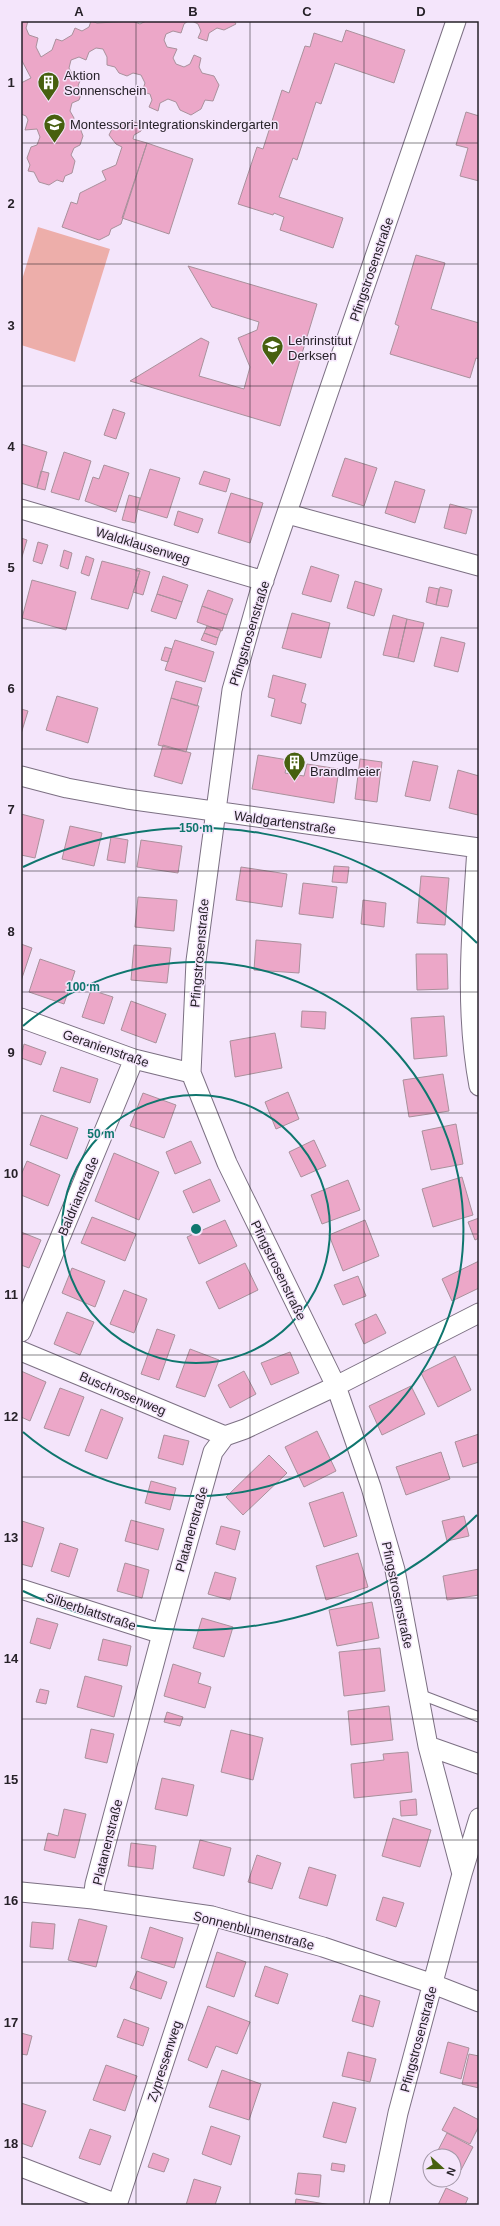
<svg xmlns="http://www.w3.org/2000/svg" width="500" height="2226" viewBox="0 0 500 2226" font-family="Arial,sans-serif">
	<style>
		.green { fill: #edaeaa }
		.building { fill: #eca7c8; stroke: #a9919c }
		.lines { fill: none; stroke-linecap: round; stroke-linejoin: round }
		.service-casing { stroke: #7c7083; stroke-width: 11 }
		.minor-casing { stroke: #7c7083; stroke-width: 21 }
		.service { stroke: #fff; stroke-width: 9 }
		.minor { stroke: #fff; stroke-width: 19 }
		.grid { fill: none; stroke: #262128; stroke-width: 1; stroke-opacity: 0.55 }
		.ring { fill: none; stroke: #0f766e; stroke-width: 2 }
		.labels { text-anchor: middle; stroke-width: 3; stroke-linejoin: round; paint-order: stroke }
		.poi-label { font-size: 13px; fill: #262128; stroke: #f4e5fb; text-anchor: start }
		.street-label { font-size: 13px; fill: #262128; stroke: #f4e5fb }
		.centre { fill: #0f766e; stroke: #f4e5fb; stroke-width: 2 }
		.ring-label { font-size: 12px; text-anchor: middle; font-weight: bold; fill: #0f766e; stroke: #f4e5fb; stroke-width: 3; stroke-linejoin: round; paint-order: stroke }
		.neatline { fill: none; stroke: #262128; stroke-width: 1.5 }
		.grid-label { font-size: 13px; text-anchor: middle; font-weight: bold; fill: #262128 }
	</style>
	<rect width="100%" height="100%" fill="#f4e5fb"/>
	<path class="green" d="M38,227L110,249L75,362L21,345V283Z"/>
	<path class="building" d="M21,21H28L26,28L29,35L38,38L36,47L41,57L52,50L56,39L62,41L72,35L75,28L82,31L89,27L91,21L97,23L132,21L140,24L146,21H188L184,24L181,33L173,31L166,34L164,40L167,47L177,49L173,58L176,64L184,67L190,64L194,55L201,58L199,67L202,73L214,76L219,85L213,101L205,100L201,109L191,115L180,110L176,102L168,99L160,103L158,111L149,107L152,100L150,94L142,92L145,83L141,75L133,73L127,76L119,73L115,67L107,65V57L103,49L96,48L89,52L86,60L79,57L71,60L69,68L72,74L81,78L78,86L82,92L79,100L72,103L70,111L74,118L72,125L80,128L83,136L80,145L74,148L71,155L75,161L72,173L65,176L63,182L57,180L49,185L39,182L34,172L28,171L30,165L27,158L31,147L37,145L40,137L37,129L25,130L28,120L26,116L21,114V83L31,78L21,59Z
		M192,21H234L236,24L224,30L217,28L209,33L207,41L198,38L201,31L198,24Z
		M346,30L405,50L394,83L335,63L321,104L316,102L297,160L293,158L279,197L343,218L333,248L280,230L284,217L274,213L273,215L238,204L257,147L263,149L282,90L289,93L305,46L310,47L314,33L342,42Z
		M466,112L479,116V181L460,176L468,148L456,145Z
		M134,122L143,125L141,131L134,135L133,139L147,143L121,224L111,229L109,235L99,240L62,227L71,202L77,204L80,193L106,180L102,171L116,165L122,147L116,144L109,135L113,127L121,124L127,126Z
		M147,143L193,159L169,234L122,218Z
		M416,255L445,263L431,309L479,323V359L476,358L470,378L390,354L399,326L395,324Z
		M188,266L317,304L280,426L130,381L201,338L209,342L199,376L244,389L250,367L238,338L257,330L259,322L212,307Z
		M113,409L125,413L116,439L104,435Z
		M21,444L47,452L37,488L21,483Z
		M64,452L91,461L79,500L51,492Z
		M345,458L377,468L364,506L332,496Z
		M104,465L129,473L116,512L85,501L93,477L99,479Z
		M150,469L180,478L167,518L137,509Z
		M41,471L49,473L45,490L37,488Z
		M204,471L230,479L226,492L199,484Z
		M395,481L425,490L415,523L385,513Z
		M231,493L263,503L250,543L218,533Z
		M129,495L140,498L135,523L122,520Z
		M450,504L472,510L466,534L444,528Z
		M178,511L203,519L198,533L174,525Z
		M21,538L27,540L21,560Z
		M38,542L48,545L42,564L33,561Z
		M64,550L72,553L68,569L60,566Z
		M86,556L94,559L89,576L81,573Z
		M102,561L140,571L128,609L91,599Z
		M311,566L339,575L331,602L302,594Z
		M137,568L150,572L143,595L133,592L140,571H136Z
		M163,576L188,585L182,602L157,594Z
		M32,580L76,592L66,630L22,618Z
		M355,581L382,589L374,616L347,608Z
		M429,587L439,589L436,605L426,602Z
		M440,587L452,590L448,607L436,605Z
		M208,590L233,599L227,615L202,606Z
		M157,594L182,602L176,619L151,611Z
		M202,606L227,615L222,631L197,622Z
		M292,613L330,623L321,658L282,648Z
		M393,615L407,619L398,658L383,655Z
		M407,619L424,623L414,662L398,658Z
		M207,626L221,630L218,638L204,633Z
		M204,633L218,638L216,645L201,640Z
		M441,637L465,643L458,672L434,666Z
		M175,640L214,652L205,682L165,670Z
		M165,647L172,649L168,662L161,660Z
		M273,675L306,684L301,702L306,704L301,724L271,716L275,699L268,697Z
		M176,681L202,688L197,706L171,698Z
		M57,696L98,708L88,743L46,730Z
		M171,698L199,706L186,752L158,745Z
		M21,709L28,711L21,734Z
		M163,745L191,753L182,784L154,776Z
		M258,755L288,760L285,773L304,776L307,764L339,769L334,803L252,789Z
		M360,759L382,762L377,802L355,799Z
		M413,761L438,766L430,801L405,796Z
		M458,770L479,776L478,815L449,808Z
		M21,814L44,820L35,858L21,855Z
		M70,826L102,833L94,866L62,859Z
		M111,837L128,840L125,863L107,860Z
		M141,840L182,846L178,873L137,867Z
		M334,866L349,867L347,883L332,882Z
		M241,867L287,874L282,907L236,900Z
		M421,876L449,878L445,925L417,923Z
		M303,883L337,887L333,918L299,914Z
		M138,897L177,900L174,931L135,927Z
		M363,900L386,903L384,927L361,924Z
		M256,940L301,944L299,973L254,970Z
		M21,944L32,948L21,981Z
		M134,945L171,948L167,983L131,980Z
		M416,954H447L448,989L417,990Z
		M40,959L75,971L64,1004L29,992Z
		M91,990L113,997L104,1024L82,1017Z
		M131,1001L166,1014L156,1043L121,1030Z
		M302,1011L326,1012L325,1029L301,1027Z
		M444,1016L447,1056L414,1059L411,1018Z
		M275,1033L282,1068L235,1077L230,1041Z
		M24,1044L46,1052L41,1065L21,1058Z
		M61,1067L98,1079L90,1103L53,1091Z
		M443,1074L449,1111L409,1117L403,1080Z
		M288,1092L299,1119L276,1129L265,1102Z
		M143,1093L176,1105L164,1138L130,1126Z
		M41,1115L78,1128L67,1159L30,1145Z
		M456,1124L463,1164L431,1170L422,1131Z
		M314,1140L326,1166L301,1177L289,1152Z
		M191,1141L201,1163L175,1174L166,1152Z
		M114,1153L159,1172L139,1220L95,1201Z
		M27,1161L60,1175L48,1206L21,1195V1175Z
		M462,1177L473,1215L433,1227L422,1189Z
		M210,1179L220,1201L193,1213L183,1191Z
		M348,1180L360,1210L322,1224L311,1195Z
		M92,1217L136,1234L125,1261L81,1243Z
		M479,1218V1238L475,1240L468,1222Z
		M225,1220L237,1246L199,1264L187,1237Z
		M365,1220L379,1256L343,1271L329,1235Z
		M21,1232L41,1240L29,1268L21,1265Z
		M479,1261V1288L452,1301L442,1279Z
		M245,1263L258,1290L219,1309L206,1282Z
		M72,1268L105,1281L95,1307L62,1293Z
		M358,1276L366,1296L343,1305L334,1285Z
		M124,1290L147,1299L134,1333L110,1324Z
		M67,1312L94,1322L80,1355L54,1344Z
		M376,1314L386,1333L364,1344L355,1324Z
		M157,1329L175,1335L159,1380L141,1374Z
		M190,1349L219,1360L205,1397L176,1387Z
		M290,1352L299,1373L271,1385L261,1363Z
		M455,1356L471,1390L438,1407L421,1373Z
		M21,1371L46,1382L30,1421L21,1417Z
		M244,1371L256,1394L230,1408L218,1385Z
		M411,1386L425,1414L382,1435L369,1406Z
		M60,1388L84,1397L69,1436L44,1428Z
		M101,1409L123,1418L107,1459L85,1451Z
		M317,1431L336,1471L304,1487L285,1447Z
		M479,1434V1462L463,1467L455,1442Z
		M164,1435L189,1441L183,1465L158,1458Z
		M441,1452L450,1479L406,1495L396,1467Z
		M269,1455L287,1473L243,1515L226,1497Z
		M151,1481L176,1488L170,1510L145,1503Z
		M343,1492L357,1536L324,1547L309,1503Z
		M464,1516L469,1536L447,1541L442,1521Z
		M131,1520L164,1529L158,1550L125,1541Z
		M22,1521L44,1528L32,1567L21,1564Z
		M221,1526L240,1531L235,1550L216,1544Z
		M60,1543L78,1549L69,1577L51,1571Z
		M358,1553L368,1587L326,1600L316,1566Z
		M125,1563L149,1570L142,1598L117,1591Z
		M479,1569V1595L447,1600L443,1576Z
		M215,1572L236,1578L230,1600L208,1594Z
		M372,1602L379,1638L337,1646L329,1610Z
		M37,1618L58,1624L50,1649L30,1643Z
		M202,1618L233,1627L224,1657L193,1648Z
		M103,1639L131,1646L127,1666L98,1660Z
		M380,1648L385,1691L344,1696L339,1652Z
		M173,1664L201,1673L198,1683L211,1687L205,1708L164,1696Z
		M85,1676L122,1686L114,1717L77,1707Z
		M40,1689L49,1691L46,1704L36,1702Z
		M389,1706L393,1740L351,1745L348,1711Z
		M167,1712L183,1717L180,1726L164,1722Z
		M91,1729L114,1734L107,1763L85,1758Z
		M231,1730L263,1738L253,1780L221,1772Z
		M408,1752L412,1792L354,1798L351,1764L384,1760L383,1754Z
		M162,1778L194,1785L187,1816L155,1809Z
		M416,1799L417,1815L401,1816L400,1801Z
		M64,1809L86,1814L75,1858L44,1850L48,1833L58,1836Z
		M393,1818L431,1830L420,1867L382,1856Z
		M200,1840L231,1848L224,1876L193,1868Z
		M131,1843L156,1846L153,1869L128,1866Z
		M257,1855L281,1863L272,1889L248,1882Z
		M309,1867L336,1875L327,1906L299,1898Z
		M383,1897L404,1903L396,1927L376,1920Z
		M79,1919L107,1926L96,1967L68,1960Z
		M32,1922L55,1924L53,1949L30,1947Z
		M150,1927L183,1938L174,1968L141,1958Z
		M217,1952L246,1962L234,1997L206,1987Z
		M265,1966L288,1974L278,2004L255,1996Z
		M137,1971L167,1982L161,1999L130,1988Z
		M360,1995L380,2001L373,2027L352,2021Z
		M208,2006L250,2022L237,2054L216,2046L207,2068L188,2060Z
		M124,2019L149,2028L143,2046L117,2037Z
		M21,2033L32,2036L27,2055L21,2054Z
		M448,2042L469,2048L461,2079L440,2073Z
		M348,2052L376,2059L370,2082L342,2076Z
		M469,2054L479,2056V2088L462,2084Z
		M106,2065L137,2076L125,2111L93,2100Z
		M222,2070L261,2084L249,2120L209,2107Z
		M333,2102L356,2108L346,2143L323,2137Z
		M21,2103L46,2111L32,2147L21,2143Z
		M454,2107L479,2120V2126L470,2144L442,2130Z
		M211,2126L240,2136L231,2165L202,2154Z
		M90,2129L111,2136L100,2165L79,2158Z
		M447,2133L473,2147L461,2170L454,2167V2156H435Z
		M153,2153L169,2159L164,2172L148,2167Z
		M332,2163L345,2165L344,2172L331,2170Z
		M298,2173L321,2175L319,2197L295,2194Z
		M194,2179L221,2187L215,2205H186Z
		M446,2188L468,2198L465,2205H438Z
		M296,2199L331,2205H295Z"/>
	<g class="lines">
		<defs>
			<path id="service" d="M419,1694L479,1717"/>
			<path id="minor" d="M456,21L260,591L232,690L196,961L191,1073L227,1163L336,1386L371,1487L395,1570L428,1746L462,1874
				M21,509L264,581
				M288,514L479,566
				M21,776L67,788L127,799L479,848
				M477,848C472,928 464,1007 479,1086
				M21,1018L134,1059L191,1073
				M21,1332L134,1059
				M21,1351L225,1436
				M21,1589L162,1634
				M428,1746L479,1764
				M21,1892L93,1899L212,1916L323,1947L433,1984L479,2002
				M93,1899L95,1884L162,1634L213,1452L225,1436L245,1429L336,1386L479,1313
				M21,2167L117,2204
				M117,2205L212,1916
				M379,2205L398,2113L462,1874L479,1818"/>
		</defs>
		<use href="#service" class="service-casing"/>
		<use href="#minor" class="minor-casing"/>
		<use href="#service" class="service"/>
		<use href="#minor" class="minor"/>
	</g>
	<path class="grid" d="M136,21V2205M250,21V2205M364,21V2205M21,143H479M21,264H479M21,386H479M21,507H479M21,628H479M21,749H479M21,871H479M21,992H479M21,1113H479M21,1234H479M21,1355H479M21,1477H479M21,1598H479M21,1719H479M21,1840H479M21,1962H479M21,2083H479"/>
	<g class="ring">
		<circle cx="196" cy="1229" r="134"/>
		<path d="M23 1026A267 267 0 1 1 23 1432"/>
		<path d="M477 1515A401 401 0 0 1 23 1591M23 867A401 401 0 0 1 477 943"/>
	</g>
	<defs>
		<symbol id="building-pin" viewBox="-11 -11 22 30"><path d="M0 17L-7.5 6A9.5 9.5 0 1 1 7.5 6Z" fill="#47600f" stroke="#f4e5fb"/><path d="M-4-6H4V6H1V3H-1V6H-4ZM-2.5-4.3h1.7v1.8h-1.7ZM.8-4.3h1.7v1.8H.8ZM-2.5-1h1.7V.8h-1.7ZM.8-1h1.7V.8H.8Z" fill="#fff"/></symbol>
		<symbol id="school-pin" viewBox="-11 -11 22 30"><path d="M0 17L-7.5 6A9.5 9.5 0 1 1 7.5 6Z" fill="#47600f" stroke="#f4e5fb"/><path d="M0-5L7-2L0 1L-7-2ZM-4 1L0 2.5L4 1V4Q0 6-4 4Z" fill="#fff"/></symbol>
	</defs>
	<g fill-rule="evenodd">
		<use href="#building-pin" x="36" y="70" width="25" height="34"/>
		<use href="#school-pin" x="42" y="112" width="25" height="34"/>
		<use href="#school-pin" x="260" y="334" width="25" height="34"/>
		<use href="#building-pin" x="282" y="750" width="25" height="34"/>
	</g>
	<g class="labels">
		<g class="poi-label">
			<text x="64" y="80">Aktion<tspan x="64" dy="15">Sonnenschein</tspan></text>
			<text x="70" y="129">Montessori-Integrationskindergarten</text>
			<text x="288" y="345">Lehrinstitut<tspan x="288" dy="15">Derksen</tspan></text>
			<text x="310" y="761">Umzüge<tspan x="310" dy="15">Brandlmeier</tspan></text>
		</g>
		<g class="street-label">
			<text transform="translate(371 269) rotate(-71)" y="5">Pfingstrosenstraße</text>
			<text transform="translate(143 545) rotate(17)" y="5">Waldklausenweg</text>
			<text transform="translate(249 633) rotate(-73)" y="5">Pfingstrosenstraße</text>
			<text transform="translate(285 822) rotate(8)" y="5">Waldgartenstraße</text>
			<text transform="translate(199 953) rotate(-85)" y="5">Pfingstrosenstraße</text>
			<text transform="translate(106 1048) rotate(19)" y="5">Geranienstraße</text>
			<text transform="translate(78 1196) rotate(-67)" y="5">Baldrianstraße</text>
			<text transform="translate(279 1270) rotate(64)" y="5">Pfingstrosenstraße</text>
			<text transform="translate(123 1393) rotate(23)" y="5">Buschrosenweg</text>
			<text transform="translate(191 1529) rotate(-74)" y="5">Platanenstraße</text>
			<text transform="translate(398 1595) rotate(78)" y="5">Pfingstrosenstraße</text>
			<text transform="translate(91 1611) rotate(18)" y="5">Silberblattstraße</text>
			<text transform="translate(107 1842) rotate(-76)" y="5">Platanenstraße</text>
			<text transform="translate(254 1930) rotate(14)" y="5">Sonnenblumenstraße</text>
			<text transform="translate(418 2039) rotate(-75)" y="5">Pfingstrosenstraße</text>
			<text transform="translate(164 2061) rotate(-72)" y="5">Zypressenweg</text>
		</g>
	</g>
	<circle cx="196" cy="1229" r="6" class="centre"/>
	<g class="ring-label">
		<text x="196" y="832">150 m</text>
		<text x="83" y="991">100 m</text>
		<text x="101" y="1138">50 m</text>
	</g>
	<rect width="500" height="2226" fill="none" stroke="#f4e5fb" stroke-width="44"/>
	<g transform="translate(442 2168) rotate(111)"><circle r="19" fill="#f4e5fb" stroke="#a297a7"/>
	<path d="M0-3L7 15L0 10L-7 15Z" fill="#47600f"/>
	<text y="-6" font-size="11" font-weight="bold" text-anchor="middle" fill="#262128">N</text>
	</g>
	<rect x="22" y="22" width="456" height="2182" class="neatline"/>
	<g class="grid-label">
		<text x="79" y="16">A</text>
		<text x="193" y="16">B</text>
		<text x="307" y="16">C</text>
		<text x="421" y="16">D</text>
		<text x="11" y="87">1</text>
		<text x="11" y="208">2</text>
		<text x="11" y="330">3</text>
		<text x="11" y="451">4</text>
		<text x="11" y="572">5</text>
		<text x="11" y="693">6</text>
		<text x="11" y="814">7</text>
		<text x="11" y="936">8</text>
		<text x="11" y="1057">9</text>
		<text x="11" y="1178">10</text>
		<text x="11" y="1299">11</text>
		<text x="11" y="1421">12</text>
		<text x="11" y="1542">13</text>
		<text x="11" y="1663">14</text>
		<text x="11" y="1784">15</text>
		<text x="11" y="1905">16</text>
		<text x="11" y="2027">17</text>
		<text x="11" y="2148">18</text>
	</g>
</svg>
